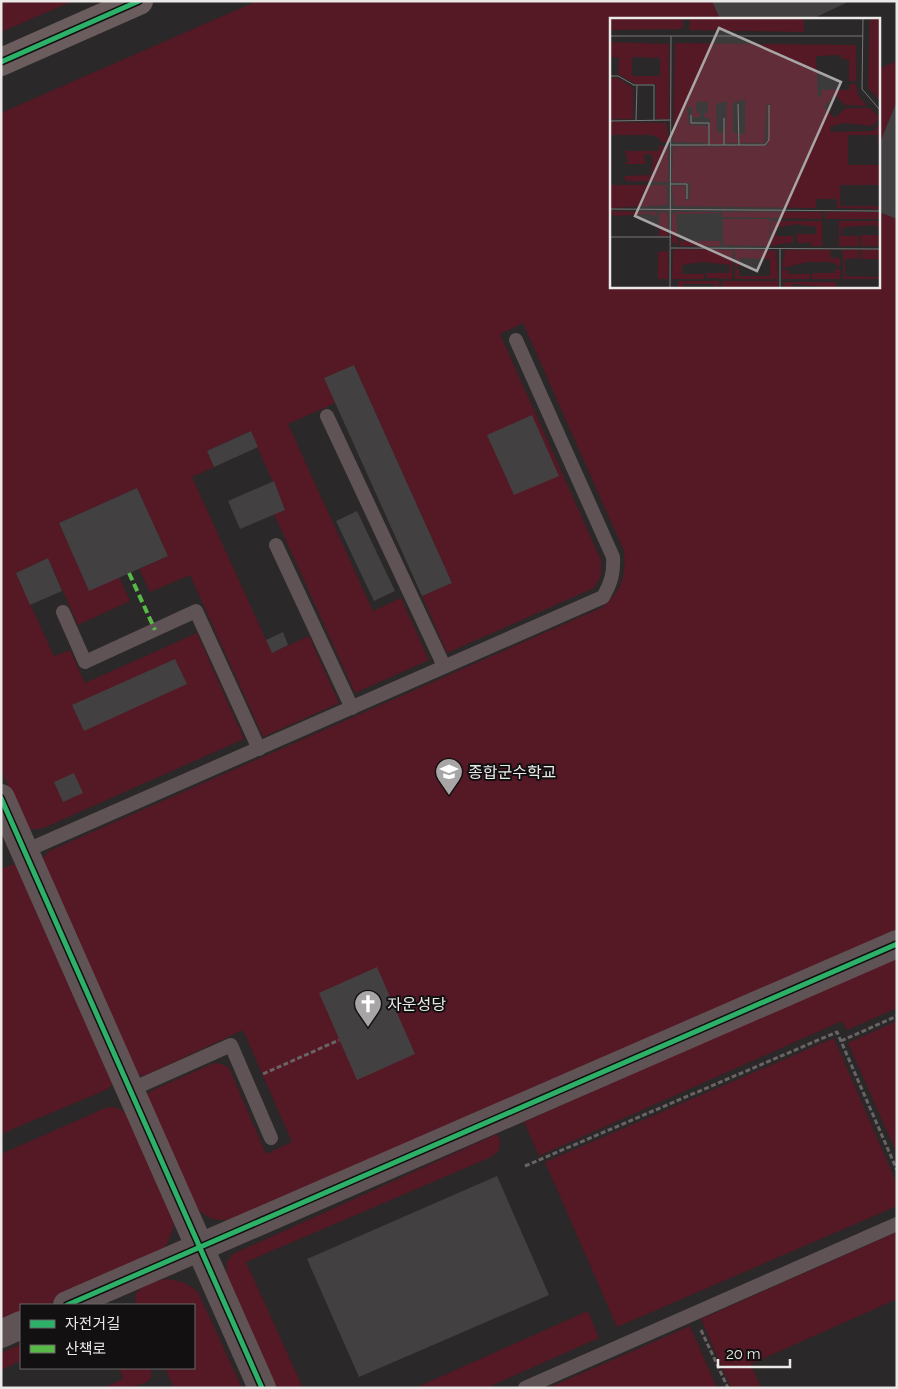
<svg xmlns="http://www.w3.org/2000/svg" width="898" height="1389" viewBox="0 0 898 1389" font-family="Raleway,'Noto Sans KR',sans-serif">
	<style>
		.green { fill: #551825 }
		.building { fill: #424040 }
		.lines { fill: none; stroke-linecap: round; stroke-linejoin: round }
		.path { stroke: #6a6364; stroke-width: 3; stroke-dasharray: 5 2.5; stroke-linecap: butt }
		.lane { stroke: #605355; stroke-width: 14 }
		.street { stroke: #605355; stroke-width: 28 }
		.secondary { stroke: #6b5d5e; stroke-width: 28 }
		.quiet { stroke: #58b947; stroke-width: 4; stroke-dasharray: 8 4; stroke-linecap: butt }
		.cycleway-casing { stroke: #121010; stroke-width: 8 }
		.cycleway { stroke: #2db169; stroke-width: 5 }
		.labels { text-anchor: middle; stroke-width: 4; stroke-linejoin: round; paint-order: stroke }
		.poi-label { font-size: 16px; fill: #ebe8e8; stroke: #121010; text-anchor: start }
		.inset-road { fill: none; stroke: #777575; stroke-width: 1 }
		.view { fill: #a7a5a5; fill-opacity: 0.15; stroke: #a7a5a5; stroke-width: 2.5 }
		.inset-edge { fill: none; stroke: #ebe8e8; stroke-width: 2.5 }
	</style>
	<rect width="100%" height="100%" fill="#2a2828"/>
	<path class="green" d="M1,1H73L1,32Z
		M257,1H712L720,19H612V286H879V212L897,219V930L581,1072L234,1219C218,1221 210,1221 198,1209L146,1101L147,1094L153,1090L214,1063L222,1064L229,1068L266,1154L292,1142L243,1030L146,1075L136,1076L42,867L43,858L49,851L603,607C622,589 626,578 624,551L523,323L500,334L601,560V575L594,588L447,653L422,596L452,583L354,365L325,378L335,403L288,424L373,611L401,598L429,660L355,693L274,514L285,509L250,431L207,451L214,467L192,477L272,653L309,636L339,703L263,737L190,575L150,592L139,569L168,556L137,488L59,523L89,590L119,577L130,601L78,625L48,558L16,573L54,656L70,650L85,683L197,633L244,739L48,826L39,829H30L25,824L1,769V113Z
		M897,61V101L879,147V69Z
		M11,865H18L113,1083L108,1089L1,1134V869Z
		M897,957V1008L847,1030L842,1021L539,1156L524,1122Z
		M897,1021V1154L848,1043Z
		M834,1038L897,1184V1206L617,1327L545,1162Z
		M110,1107L118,1108L128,1115L174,1221C172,1237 167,1247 155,1258L47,1305H21V1316L1,1325V1154L103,1109Z
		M497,1134L500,1141L499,1150L491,1157L246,1262L303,1388H274L226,1279L227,1262L233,1254Z
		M897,1232V1299L751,1364L761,1388H731L701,1319Z
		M165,1279C179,1280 188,1283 198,1292L242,1388H174L165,1368H194V1305H137C129,1288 152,1282 165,1279Z
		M588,1311L599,1338L486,1388H415Z
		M690,1326L717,1388H548Z
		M21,1344V1361L1,1370V1353Z
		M119,1368H150C160,1389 118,1388 103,1388L123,1379Z"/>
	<path class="building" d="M712,1H850L812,19H720Z
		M897,101V219L879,212V145Z
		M354,365L452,583L422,596L324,378Z
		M532,415L559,476L514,495L487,435Z
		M251,431L258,447L214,467L207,451Z
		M274,481L285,510L240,529L228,501Z
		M137,488L168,556L89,591L59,523Z
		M357,511L395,591L374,601L336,521Z
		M48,558L62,591L30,605L16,573Z
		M283,632L288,645L272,653L266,640Z
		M175,659L187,684L84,731L72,705Z
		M74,773L83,793L63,802L54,782Z
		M377,967L415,1054L357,1080L319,993Z
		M497,1176L549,1295L359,1377L307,1259Z"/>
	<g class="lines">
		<path class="path" d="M841,1041L897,1016
			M263,1074L339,1040
			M525,1166L837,1032L897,1170
			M701,1330L728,1388"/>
		<path class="lane" d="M327,416L444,666
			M276,545L352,708
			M63,612L85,662L196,611L259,749
			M25,851L603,597C611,583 614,573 613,557L516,340
			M130,1090L231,1045L271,1138
			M525,1388L897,1224"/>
		<path class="street" d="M1,798L262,1388
			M67,1305L897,944
			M1,1334L21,1325"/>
		<path class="secondary" d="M1,62L139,1"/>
		<path class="quiet" d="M129,573L155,630"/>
		<defs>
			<path id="cycleway" d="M1,62L139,1
				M1,798L262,1388
				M67,1305L897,944"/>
		</defs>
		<use href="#cycleway" class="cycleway-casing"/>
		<use href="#cycleway" class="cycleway"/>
	</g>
	<defs>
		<symbol id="university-pin" viewBox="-11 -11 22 30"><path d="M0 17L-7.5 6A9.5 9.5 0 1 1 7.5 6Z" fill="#a7a5a5" stroke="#121010"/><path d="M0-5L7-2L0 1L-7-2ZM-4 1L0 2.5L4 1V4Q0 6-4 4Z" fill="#fff"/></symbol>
		<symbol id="church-pin" viewBox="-11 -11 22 30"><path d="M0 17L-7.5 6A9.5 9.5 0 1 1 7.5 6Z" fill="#a7a5a5" stroke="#121010"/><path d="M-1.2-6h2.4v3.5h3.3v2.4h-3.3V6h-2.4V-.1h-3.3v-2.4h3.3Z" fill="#fff"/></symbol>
	</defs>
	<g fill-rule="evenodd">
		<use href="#university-pin" x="433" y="756" width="32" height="43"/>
		<use href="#church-pin" x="352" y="988" width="32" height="43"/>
	</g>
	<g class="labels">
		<g class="poi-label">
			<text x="468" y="778">종합군수학교</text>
			<text x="387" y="1010">자운성당</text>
		</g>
	</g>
	<g transform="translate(610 18)">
		<rect width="270" height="270" fill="#2a2828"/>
		<path d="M0,0H73V11L0,12ZM194,0V14L79,12L80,0ZM260,0H270V83L258,70ZM0,24L59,26V101H46V66H25L8,56L9,40L0,39ZM22,39L50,40V58H22ZM65,25L246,27V63H239V41H231V37L206,38L208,79H212L211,72H239L240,66H246L248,77L257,88L235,87L225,77L214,89L225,100L236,90H260L270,100L262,108L233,105L220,109L221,114L264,113L270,105V144L268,117H238V147H270V167H230V188H270V191L227,190V181H206V190L64,188L62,168H75L76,183L79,182L80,165L62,164L63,129L157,128L160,85L157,86L154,125H130V116H135V81L123,85V115H127L128,125H115L117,83L106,86L107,114L113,115V126H100V100L94,99V95H98V84H86V95H90V99H82V89H77L79,107L98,108V125L63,124ZM0,60H8L23,70V101H0ZM0,104L56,105L59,123L51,125L49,120L41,117H0ZM49,128H58V164L16,163L14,158L41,157L43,141L41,136H34L36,146H12L18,144L15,133H49ZM0,167H56L58,187L0,190ZM0,193L46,194L47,196L45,199L42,196L5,198ZM54,193L58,197V218H49V195ZM66,194H108V195L66,196L68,228L62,224V197ZM112,194H212V201L112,199ZM215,194H270V201H215ZM113,201H160L159,228L113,227ZM161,203H212V228H201L200,221L199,225H188L186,216H206V209L186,206L166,210V218H183V224L161,228ZM229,203H270V211L264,207L235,209L231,211V218H249V228H229ZM268,213L270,228H251V217H268ZM70,223H110V228H70ZM66,231L123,232L122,261L96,260V255H119L120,247L93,244L76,246L72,248V256H94V261H62L63,234ZM125,231L166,233L168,261H125V251H129V258H160V241L129,240V249H125ZM175,232H220L221,240H230V249L222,244H199L172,250ZM233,232H249V240L235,241V258L268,259L270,251V261H233ZM251,232H270V249L268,241H251ZM58,233V261H48V234ZM225,251H230V261H202V255H225ZM172,252H178V256H200V261H172ZM68,263H109V270H105L104,266H73V270H68ZM112,263H168V270H112ZM172,264H226V270L183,266L182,270H175Z" fill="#551825" fill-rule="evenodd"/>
		<path class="inset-road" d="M253,0L252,71L270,92M0,18H253M0,58H8L24,67M23,67H44V102M128,86L129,127M81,97V105H99V127M114,100V127M26,102L27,67M0,103L61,102M61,127H155L159,122V87M61,166H77V181M0,191L270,193M0,219H61M61,230L270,231M60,270L61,18M170,270V230"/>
		<path class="view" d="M109,10L231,64L147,253L25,198Z"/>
		<rect width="270" height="270" class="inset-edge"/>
	</g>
	<rect width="898" height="1389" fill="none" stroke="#ebe8e8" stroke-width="5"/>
	<rect x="20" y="1304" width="175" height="65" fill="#121010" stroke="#696666"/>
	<rect x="30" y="1320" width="25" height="8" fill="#2db169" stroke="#696666"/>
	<text x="65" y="1329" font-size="15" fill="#ebe8e8">자전거길</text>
	<rect x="30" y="1345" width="25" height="8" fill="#58b947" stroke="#696666"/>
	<text x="65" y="1354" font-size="15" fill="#ebe8e8">산책로</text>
	<path d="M718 1359v8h72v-8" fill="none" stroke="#ebe8e8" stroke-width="2.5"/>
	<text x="726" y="1359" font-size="15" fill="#ebe8e8" stroke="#121010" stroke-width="4" paint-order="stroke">20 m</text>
</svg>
